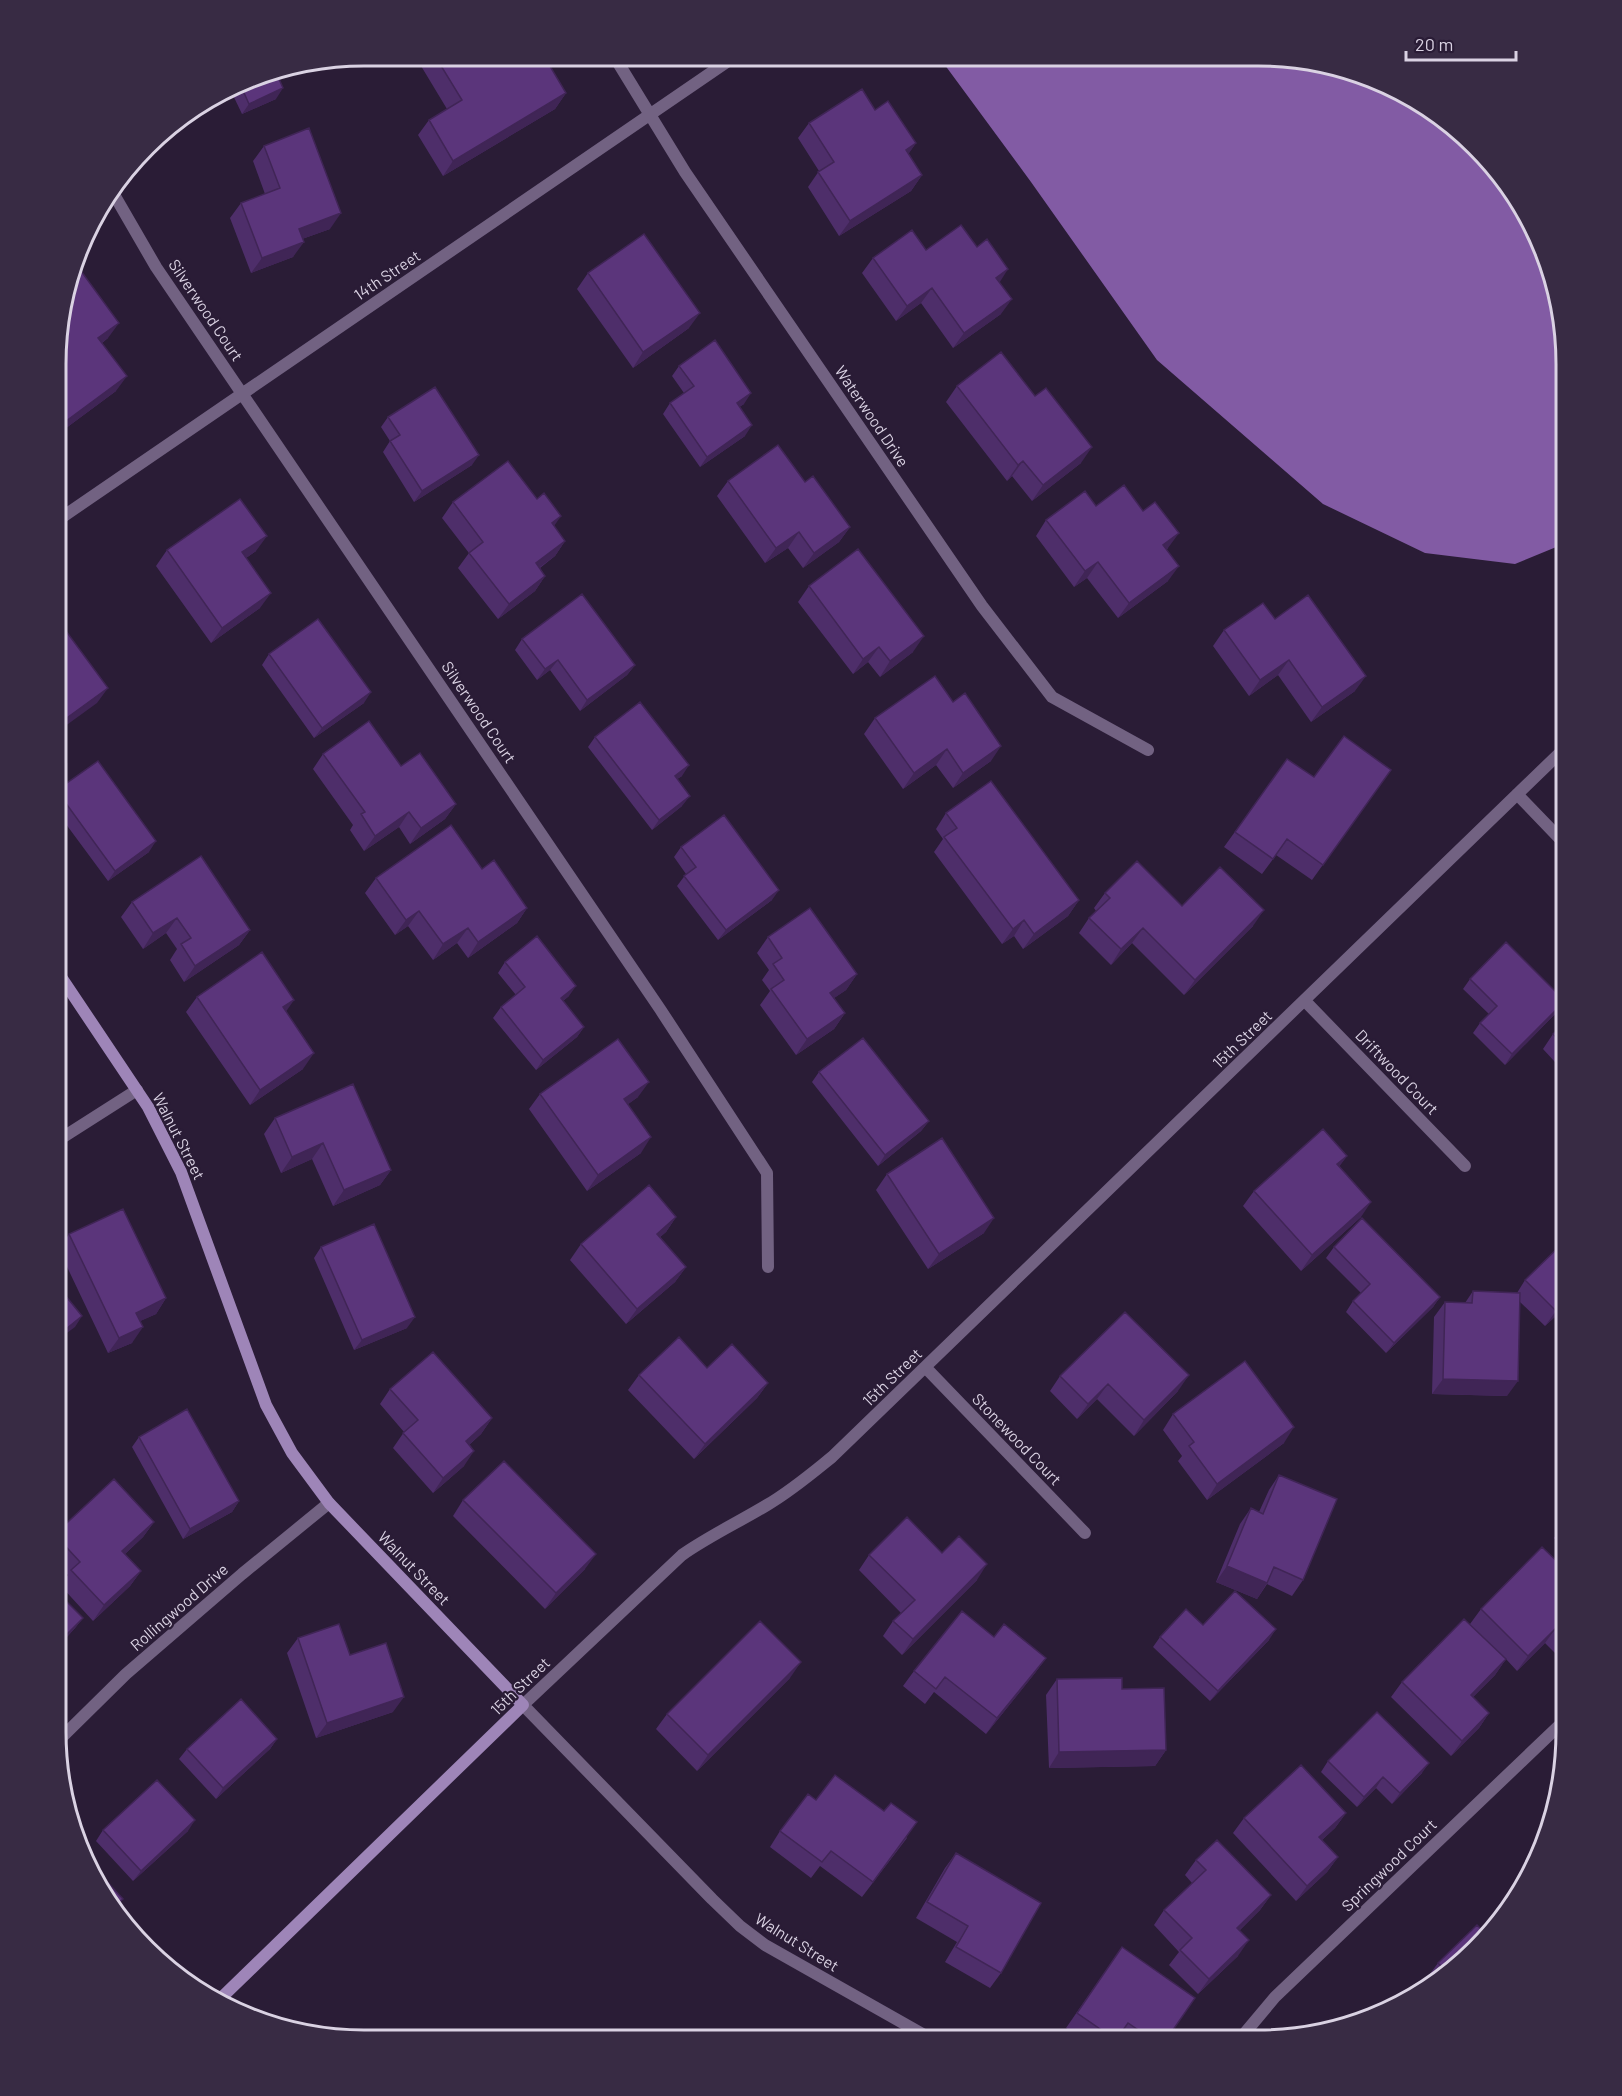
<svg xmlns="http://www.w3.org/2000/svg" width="1622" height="2096" viewBox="0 0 1622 2096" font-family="Barlow,sans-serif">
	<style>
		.water { fill: #825ba4 }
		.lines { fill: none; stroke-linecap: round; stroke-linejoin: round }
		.street { stroke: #726282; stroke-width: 12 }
		.secondary { stroke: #9e85b8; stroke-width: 12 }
		.wall { fill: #4e2e6a }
		.shaded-wall { fill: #402556 }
		.building { fill: #5b357b; stroke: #402556; stroke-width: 1.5 }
		.labels { text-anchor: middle; stroke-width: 4.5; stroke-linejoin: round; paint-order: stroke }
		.street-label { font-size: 16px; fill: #dad2e3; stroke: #2a1c36 }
		.rim { fill: none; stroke: #dad2e3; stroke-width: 3 }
	</style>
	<rect width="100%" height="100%" fill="#2a1c36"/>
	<path class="water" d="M939,57L1299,58L1376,79L1430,108L1490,161L1535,227L1556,284L1566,364V543L1515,564L1425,553L1323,504L1157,360L1031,182Z"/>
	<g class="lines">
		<path class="street" d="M614,56L685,172L982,606L1052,697L1148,750
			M112,191L156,267L660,1009L767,1173L768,1267
			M58,520L734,57
			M1517,794L1566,845
			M1305,1001L1465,1166
			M57,1141L137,1090
			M926,1368L1085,1533
			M57,1742L126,1674L242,1574L329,1503
			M933,2040L765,1945L740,1926L712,1899L523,1705L682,1555C709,1536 739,1522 767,1505C791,1491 811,1474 832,1457L1566,747
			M1239,2040L1275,1997L1566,1719"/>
		<path class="secondary" d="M57,971L148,1107L181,1172L266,1405L292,1453L329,1503L523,1705L218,2001"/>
	</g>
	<path class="wall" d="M415,56H544L566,93L555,109L443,176L418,135L429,120L447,109Z
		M265,72H276V99L242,114L231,91Z
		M875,110L916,143L908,154L922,175L911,191L839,236L808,187L819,171L798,138L809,123Z
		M264,146L330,229L302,239L293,257L251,273L230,218L241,203L265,194L253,161Z
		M926,250L999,282L1001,314L953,348L921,303L896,321L862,273L873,258Z
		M588,273L689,328L633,368L577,289Z
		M58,323L108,338L102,343L116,391L58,434Z
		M679,366L744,404L739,407L745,436L700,467L663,414L670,403L684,393L672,376Z
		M957,386L1081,463L1032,501L1012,476L1007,481L946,402Z
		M388,417L472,465L414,502L383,452L390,441L381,427Z
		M728,481L805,482L850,527L839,542L803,568L788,548L765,563L717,496Z
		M453,502L565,541L555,556L540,568L545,576L535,591L498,619L458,568L469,553L442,518Z
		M1046,520L1168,548L1166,550L1168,581L1118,618L1087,578L1074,587L1036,536Z
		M167,550L256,551L246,558L260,608L211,643L156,566Z
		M809,586L913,652L880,677L868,662L853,674L798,602Z
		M1275,619L1355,691L1311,722L1278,675L1249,696L1213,646L1224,630Z
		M522,639L635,665L627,675L580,711L550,670L537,680L515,650Z
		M269,654L364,703L314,738L262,665Z
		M875,718L991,761L953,788L936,765L903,789L864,734Z
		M595,737L682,776L677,779L682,806L652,830L588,747Z
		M323,754L401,766L456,804L445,819L410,844L399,827L364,851L350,830L353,825L313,769Z
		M1287,759L1314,777L1391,770L1312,880L1276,855L1262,874L1224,847Z
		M57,790L149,852L108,881L57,812Z
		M946,813L1079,900L1068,916L1023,949L1014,936L1002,944L934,852L943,839L936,829Z
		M681,847L772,900L718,940L677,886L686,874L674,857Z
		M482,869L527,908L517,923L468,958L457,943L433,960L408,926L395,935L365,893L376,878Z
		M1105,893L1182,906L1253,926L1184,995L1132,943L1111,965L1079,933L1089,918L1096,911L1094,908Z
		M132,902L250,930L239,945L184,982L170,960L177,949L166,933L143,949L121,917Z
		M768,937L857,974L846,990L834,998L845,1013L834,1029L796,1055L760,1005L770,991L762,980L769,970L757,953Z
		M505,962L569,996L563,1001L584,1027L577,1037L536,1070L493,1018L501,1007L516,995L498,973Z
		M1470,979L1558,1011L1505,1065L1473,1033L1480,1023L1489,1014L1463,989Z
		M197,997L286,1011L303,1069L250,1105L186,1012Z
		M1566,1022V1074L1543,1049L1553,1034Z
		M819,1072L929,1121L921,1131L878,1166L812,1082Z
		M1566,1081V1091L1562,1087Z
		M540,1094L638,1097L628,1104L641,1153L587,1191L529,1109Z
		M275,1118L391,1170L380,1185L333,1206L312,1159L281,1173L264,1134Z
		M1347,1156L1339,1166L1361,1217L1301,1271L1243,1206L1254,1191Z
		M887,1174L984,1233L928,1269L876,1190Z
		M676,1217L666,1232L660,1237L686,1267L675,1282L626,1324L570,1260L581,1244Z
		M69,1234L166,1298L156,1314L140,1321L132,1343L108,1353L59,1250Z
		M1566,1240V1322L1558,1314L1545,1326L1520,1302L1507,1396L1432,1394L1434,1317L1445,1302L1465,1303L1473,1291L1517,1293L1525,1280Z
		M321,1247L407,1328L354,1350L314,1258Z
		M1334,1247L1440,1297L1433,1307L1386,1353L1346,1312L1353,1301L1361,1293L1326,1258Z
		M639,1375L768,1383L757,1398L694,1459L628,1390Z
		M1060,1376L1178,1391L1134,1436L1097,1399L1077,1419L1050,1391Z
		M390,1389L492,1418L481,1434L469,1445L464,1466L433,1493L393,1448L404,1432L380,1404Z
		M1173,1414L1284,1443L1207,1500L1178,1461L1182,1456L1163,1430Z
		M139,1437L239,1501L232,1512L183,1539L132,1447Z
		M1279,1475L1303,1580L1292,1596L1267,1584L1257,1599L1216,1582L1240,1524L1251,1508L1259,1512L1269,1490Z
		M463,1500L585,1569L545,1609L453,1516Z
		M1566,1521V1552L1554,1538Z
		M154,1522L143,1537L125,1554L141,1571L130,1586L93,1621L60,1585L68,1575L56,1563V1533Z
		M942,1553L977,1580L902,1655L883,1636L893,1621L901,1613L859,1570L869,1555Z
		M1566,1570V1642L1555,1653L1545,1643L1517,1671L1506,1659L1495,1675L1473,1697L1489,1713L1479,1728L1451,1756L1391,1697L1402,1682L1470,1624L1481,1609Z
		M56,1591L83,1618L75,1628L57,1648L56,1647Z
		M1203,1625L1269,1640L1210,1701L1153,1647L1160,1637Z
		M994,1637L1046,1658L1035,1673L986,1734L934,1692L925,1704L903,1686L914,1671Z
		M298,1638L350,1655L393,1712L316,1738L287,1653Z
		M790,1678L697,1771L656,1729L667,1714Z
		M1057,1679L1166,1750L1155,1766L1049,1768L1046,1695Z
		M277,1739L270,1749L216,1799L179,1759L187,1749Z
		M1328,1761L1422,1773L1392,1804L1376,1788L1357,1807L1321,1772Z
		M816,1800L884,1811L907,1838L862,1897L820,1866L811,1878L770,1847L780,1831Z
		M1346,1813L1335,1828L1322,1840L1338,1857L1327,1872L1296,1901L1233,1833L1244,1818Z
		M103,1830L188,1831L133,1881L96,1841Z
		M956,1853L1001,1973L990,1988L945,1962L957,1942L916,1918L945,1868Z
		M1196,1860L1271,1895L1260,1910L1239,1931L1238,1956L1198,1994L1169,1965L1179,1952L1154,1925L1164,1910L1192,1883L1185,1875Z
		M1527,1878L1515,1902L1512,1898L1522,1882Z
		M1122,1947L1166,2040H1120L1118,2039L1117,2040H1083L1066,2028Z
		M1438,1963L1462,1964L1432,1984L1427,1978Z"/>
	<path class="shaded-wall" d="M283,88L276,99L242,114L249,104Z
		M566,93L555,109L443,176L453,161Z
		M916,143L905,159L906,150Z
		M922,175L911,191L839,236L850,221Z
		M341,213L330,229L288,244L299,229Z
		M304,242L293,257L251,273L262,258Z
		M1008,269L998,285L996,278Z
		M932,288L921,303L896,321L907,306Z
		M1012,299L1001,314L953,348L964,333Z
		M700,313L689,328L633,368L643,352Z
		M119,323L108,338L88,353L98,338Z
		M127,376L116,391L58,434V430L62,424Z
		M751,393L744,404L729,414L737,403Z
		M752,425L745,436L700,467L707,457Z
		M1092,447L1081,463L1032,501L1043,485Z
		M479,455L472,465L414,502L422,491Z
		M1023,461L1012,476L1007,481L1018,465Z
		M561,516L550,532L552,523Z
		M850,527L839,542L803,568L814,553Z
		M799,532L788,548L765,563L776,548Z
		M1179,533L1168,548L1152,561L1163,545Z
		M267,536L256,551L232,568L242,552Z
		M565,541L555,556L525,578L536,563Z
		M1098,562L1087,578L1074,587L1085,571Z
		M1179,566L1168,581L1118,618L1129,603Z
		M545,576L535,591L498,619L509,604Z
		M271,593L260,608L211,643L222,628Z
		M924,636L913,652L880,677L890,661Z
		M879,647L868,662L853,674L863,659Z
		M558,660L550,670L537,680L545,669Z
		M1289,660L1278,675L1249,696L1260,680Z
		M635,665L627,675L580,711L587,700Z
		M1366,676L1355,691L1311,722L1322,707Z
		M108,688L97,703L57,732V725Z
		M371,692L364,703L314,738L322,728Z
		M1001,746L991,761L953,788L963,773Z
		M947,749L936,765L903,789L914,773Z
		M689,765L682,776L667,786L675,776Z
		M690,796L682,806L652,830L659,820Z
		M456,804L445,819L410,844L421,828Z
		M409,812L399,827L364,851L375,836Z
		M156,841L149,852L108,881L115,871Z
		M779,890L772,900L718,940L726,930Z
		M1079,900L1068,916L1023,949L1034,934Z
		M527,908L517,923L468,958L478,942Z
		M1264,910L1253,926L1184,995L1195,980Z
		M419,911L408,926L395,935L406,920Z
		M177,918L166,933L143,949L153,933Z
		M1024,920L1014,936L1002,944L1013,929Z
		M468,928L457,943L433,960L443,944Z
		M1143,928L1132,943L1111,965L1121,949Z
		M250,930L239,945L184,982L195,966Z
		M857,974L846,990L819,1008L830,993Z
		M576,986L569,996L554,1008L561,998Z
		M294,1000L283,1016V1007Z
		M1565,1001L1558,1011L1505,1065L1512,1054Z
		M845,1013L834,1029L796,1055L807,1039Z
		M584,1027L577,1037L536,1070L543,1060Z
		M314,1053L303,1069L250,1105L260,1090Z
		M649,1082L638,1097L613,1115L624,1099Z
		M929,1121L921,1131L878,1166L885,1155Z
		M651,1137L641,1153L587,1191L598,1175Z
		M323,1143L312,1159L281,1173L292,1157Z
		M1347,1156L1336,1171L1337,1164Z
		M391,1170L380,1185L333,1206L344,1190Z
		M1371,1202L1361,1217L1301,1271L1312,1255Z
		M676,1217L666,1232L646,1249L657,1234Z
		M994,1218L984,1233L928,1269L939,1254Z
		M686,1267L675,1282L626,1324L637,1309Z
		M1440,1297L1433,1307L1386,1353L1394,1343Z
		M166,1298L156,1314L125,1328L136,1313Z
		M1566,1301L1558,1314L1545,1326L1556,1311Z
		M82,1316L75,1327L56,1341V1337Z
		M415,1317L407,1328L354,1350L362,1340Z
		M143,1327L132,1343L108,1353L119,1338Z
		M1189,1375L1178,1391L1134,1436L1144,1420Z
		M1443,1379L1518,1381L1507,1396L1432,1394Z
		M768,1383L757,1398L694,1459L705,1444Z
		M1108,1384L1097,1399L1077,1419L1088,1404Z
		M492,1418L481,1434L455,1457L466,1441Z
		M1294,1427L1284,1443L1207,1500L1217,1484Z
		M474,1451L464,1466L433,1493L443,1478Z
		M239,1501L232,1512L183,1539L190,1529Z
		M154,1522L143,1537L112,1566L122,1551Z
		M596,1554L585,1569L545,1609L556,1593Z
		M987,1564L977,1580L902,1655L913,1639Z
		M1227,1566L1267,1583L1257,1599L1216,1582Z
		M141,1571L130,1586L93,1621L104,1605Z
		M83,1618L75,1628L57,1648L64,1637Z
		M1556,1628L1545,1643L1517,1671L1528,1656Z
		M1276,1629L1269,1640L1210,1701L1218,1691Z
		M1566,1637V1642L1555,1653Z
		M1046,1658L1035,1673L986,1734L997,1718Z
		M1506,1659L1495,1675L1460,1710L1471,1695Z
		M801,1662L790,1678L697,1771L708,1755Z
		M404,1697L393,1712L316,1738L327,1723Z
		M1489,1713L1479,1728L1451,1756L1462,1741Z
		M277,1739L270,1749L216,1799L223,1788Z
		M1166,1750L1155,1766L1049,1768L1059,1752Z
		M1429,1763L1422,1773L1392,1804L1400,1793Z
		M1383,1777L1376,1788L1357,1807L1364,1797Z
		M1346,1813L1335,1828L1309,1852L1319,1837Z
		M195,1820L188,1831L133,1881L141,1871Z
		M1338,1857L1327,1872L1296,1901L1307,1886Z
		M1271,1895L1260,1910L1226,1943L1237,1928Z
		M123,1899L115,1909V1910L113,1907Z
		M1249,1940L1238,1956L1198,1994L1209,1979Z"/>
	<path class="building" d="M435,56H544L566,93L453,161L429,120L462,100Z
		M275,70L283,88L249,104L241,86L265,72Z
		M862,89L875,110L888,101L916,143L906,150L922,175L850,221L818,172L834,162L809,123Z
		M309,128L341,213L299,229L304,242L262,258L241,203L280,188L264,146Z
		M961,225L977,247L987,239L1008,269L996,278L1012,299L964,333L932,288L907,306L873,258L912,230L926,250Z
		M644,234L700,313L643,352L588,273Z
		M81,271L119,323L98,338L127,376L62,424L58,419V402L65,397L58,388V323L74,276Z
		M715,340L751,393L737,403L752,425L707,457L670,403L694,386L679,366Z
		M1001,352L1035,396L1046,388L1092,447L1043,485L1023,461L1018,465L957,386Z
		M435,387L479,455L422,491L390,441L400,435L388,417Z
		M778,445L805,482L813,476L850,527L814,553L799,532L776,548L728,481Z
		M508,461L537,499L544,493L561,516L552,523L565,541L536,563L545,576L509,604L469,553L483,542L453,502Z
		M1124,485L1143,511L1155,502L1179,533L1163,545L1179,566L1129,603L1098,562L1085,571L1046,520L1085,491L1096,506Z
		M240,499L267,536L242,552L271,593L222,628L167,550Z
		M858,549L924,636L890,661L879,647L863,659L809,586Z
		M582,594L635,665L587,700L558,660L545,669L522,639Z
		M1308,595L1366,676L1322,707L1289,660L1260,680L1224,630L1263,603L1275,619Z
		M318,619L371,692L322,728L269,654Z
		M63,627L108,688L57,725L58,631Z
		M935,676L953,702L965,693L1001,746L963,773L947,749L914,773L875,718Z
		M640,702L689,765L675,776L690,796L659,820L595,737Z
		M369,721L401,766L420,753L456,804L421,828L409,812L375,836L361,814L365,812L323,754Z
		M1344,736L1391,770L1323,865L1287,839L1273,859L1235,832L1287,759L1314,777Z
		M98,761L156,841L115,871L57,791V790Z
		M991,781L1079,900L1034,934L1024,920L1013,929L944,837L957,828L946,813Z
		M724,815L779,890L726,930L684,876L696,867L681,847Z
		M451,825L482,869L494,860L527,908L478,942L468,928L443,944L419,911L406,920L376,878Z
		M201,856L250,930L195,966L181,944L191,938L177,918L153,933L132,902Z
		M1137,861L1182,906L1220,867L1264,910L1195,980L1143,928L1121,949L1089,918L1110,898L1105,893Z
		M810,908L857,974L830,993L845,1013L807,1039L771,989L784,980L773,964L782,958L768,937Z
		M537,936L576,986L561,998L584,1027L543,1060L501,1007L525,987L505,962Z
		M1506,942L1565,1001L1512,1054L1480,1023L1497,1006L1470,979Z
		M262,952L294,1000L283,1007L314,1053L260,1090L197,997Z
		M1566,1022V1047L1553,1034Z
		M863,1038L929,1121L885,1155L819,1072Z
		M618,1039L649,1082L624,1099L651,1137L598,1175L540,1094Z
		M353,1084L391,1170L344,1190L323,1143L292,1157L275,1118Z
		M1323,1129L1347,1156L1337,1164L1371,1202L1312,1255L1254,1191Z
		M942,1138L994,1218L939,1254L887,1174Z
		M649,1185L676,1217L657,1234L686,1267L637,1309L581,1244Z
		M123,1209L166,1298L136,1313L143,1327L119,1338L69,1234Z
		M1362,1218L1440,1297L1394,1343L1353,1301L1370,1284L1334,1247Z
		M374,1224L415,1317L362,1340L321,1247Z
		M1566,1240V1301L1556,1311L1525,1280Z
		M56,1284L82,1316L56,1337Z
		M1473,1291L1520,1293L1518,1381L1443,1379L1445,1302L1472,1303Z
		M1125,1312L1189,1375L1144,1420L1108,1384L1088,1404L1060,1376Z
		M679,1337L707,1368L732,1344L768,1383L705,1444L639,1375Z
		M433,1352L492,1418L466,1441L474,1451L443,1478L403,1433L418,1420L390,1389Z
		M1245,1361L1294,1427L1217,1484L1189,1446L1194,1442L1173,1414Z
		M187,1409L239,1501L190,1529L139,1437Z
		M504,1461L596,1554L556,1593L463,1500Z
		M1279,1475L1337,1499L1303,1580L1274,1567L1267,1583L1227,1566L1251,1508L1263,1514Z
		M114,1479L154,1522L122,1551L141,1571L104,1605L71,1570L80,1562L56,1536V1533Z
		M907,1517L942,1553L959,1536L987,1564L913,1639L893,1621L915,1600L869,1555Z
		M1542,1547L1566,1570V1637L1556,1628L1528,1656L1481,1609Z
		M56,1591L83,1618L64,1637L56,1629Z
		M1235,1591L1276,1629L1218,1691L1160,1637L1186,1609L1203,1625Z
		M962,1611L994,1637L1004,1624L1046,1658L997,1718L945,1677L936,1689L914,1671Z
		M1464,1619L1506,1659L1471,1695L1489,1713L1462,1741L1402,1682Z
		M760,1621L801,1662L708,1755L667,1714Z
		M339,1624L350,1655L386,1643L404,1697L327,1723L298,1638Z
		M1122,1678V1689L1164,1688L1166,1750L1059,1752L1057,1679Z
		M241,1699L277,1739L223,1788L187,1749Z
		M1377,1712L1429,1763L1400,1793L1383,1777L1364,1797L1328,1761Z
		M1301,1765L1346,1813L1319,1837L1338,1857L1307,1886L1244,1818Z
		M835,1775L884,1811L891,1803L917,1822L873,1882L831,1851L822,1862L780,1831L808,1794L816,1800Z
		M157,1780L195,1820L141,1871L103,1830Z
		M1217,1840L1271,1895L1237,1928L1249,1940L1209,1979L1180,1950L1192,1938L1164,1910L1206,1870L1196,1860Z
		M956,1853L1041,1903L1001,1973L956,1947L968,1926L927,1902Z
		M82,1855L123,1899L113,1907L87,1869Z
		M1477,1925L1487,1935L1462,1964L1448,1973L1438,1963Z
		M1122,1947L1195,1998L1166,2040H1153L1128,2023L1116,2040L1077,2013Z
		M1399,1995L1406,2001L1395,2009L1379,2014Z"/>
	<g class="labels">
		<g class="street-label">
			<text transform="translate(387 275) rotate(-34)" y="6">14th Street</text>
			<text transform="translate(206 310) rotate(56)" y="6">Silverwood Court</text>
			<text transform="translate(872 416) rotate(56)" y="6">Waterwood Drive</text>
			<text transform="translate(479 712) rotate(56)" y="6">Silverwood Court</text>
			<text transform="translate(1242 1039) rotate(-44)" y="6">15th Street</text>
			<text transform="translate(1397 1072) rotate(46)" y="6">Driftwood Court</text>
			<text transform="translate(179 1136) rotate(63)" y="6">Walnut Street</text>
			<text transform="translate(892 1377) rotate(-44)" y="6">15th Street</text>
			<text transform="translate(1017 1439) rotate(46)" y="6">Stonewood Court</text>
			<text transform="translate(414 1568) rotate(46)" y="6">Walnut Street</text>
			<text transform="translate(179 1607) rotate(-41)" y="6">Rollingwood Drive</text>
			<text transform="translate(520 1686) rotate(-44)" y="6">15th Street</text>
			<text transform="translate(1389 1865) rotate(-44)" y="6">Springwood Court</text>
			<text transform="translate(797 1942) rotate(32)" y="6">Walnut Street</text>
		</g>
	</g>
	<path d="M0 0H1622V2096H0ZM364 66H1258A298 298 0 0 1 1556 364V1732A298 298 0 0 1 1258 2030H364A298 298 0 0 1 66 1732V364A298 298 0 0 1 364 66Z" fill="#382b44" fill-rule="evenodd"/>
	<path class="rim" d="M364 66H1258A298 298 0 0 1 1556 364V1732A298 298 0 0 1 1258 2030H364A298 298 0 0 1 66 1732V364A298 298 0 0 1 364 66Z"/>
	<path d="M1406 51v9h110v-9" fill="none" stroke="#dad2e3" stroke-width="3"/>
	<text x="1415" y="51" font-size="18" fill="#dad2e3" stroke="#2a1c36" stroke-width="4.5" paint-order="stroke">20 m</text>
</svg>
